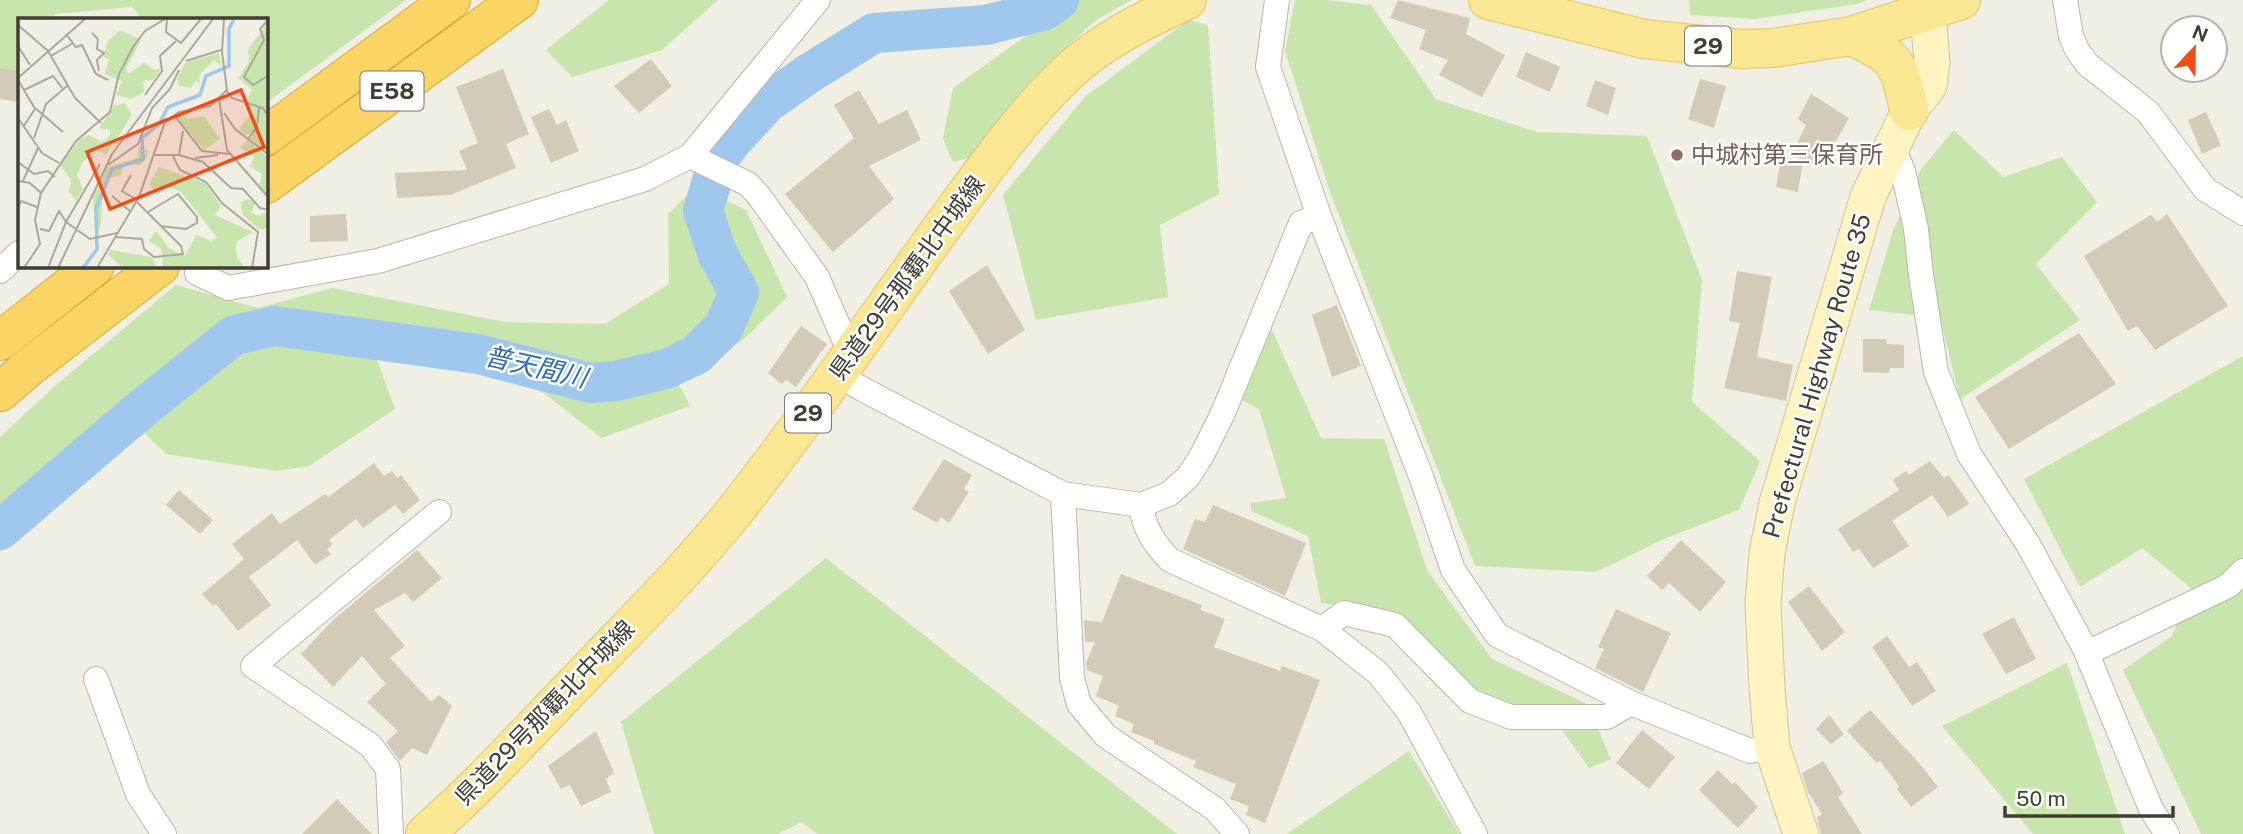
<svg xmlns="http://www.w3.org/2000/svg" width="2243" height="834" viewBox="0 0 2243 834" font-family="'Public Sans','Noto Sans JP',sans-serif">
	<style>
		.green { fill: #c7e5ad }
		.lines { fill: none; stroke-linecap: round; stroke-linejoin: round }
		.river { stroke: #a0c7ed; stroke-width: 40 }
		.building { fill: #d2cbb9 }
		.minor-casing { stroke: #bcb7a7; stroke-width: 26 }
		.secondary-casing { stroke: #d0c594; stroke-width: 37 }
		.primary-casing { stroke: #e0c563; stroke-width: 40 }
		.motorway-casing { stroke: #d8aa37; stroke-width: 40 }
		.minor { stroke: #fff; stroke-width: 24 }
		.secondary { stroke: #fdf4c2; stroke-width: 35 }
		.primary { stroke: #fbe693; stroke-width: 38 }
		.motorway { stroke: #fad566; stroke-width: 38 }
		.education-dot { fill: #8d6e63; stroke: #fff; stroke-width: 2.5 }
		.labels { text-anchor: middle; stroke-width: 5; stroke-linejoin: round; paint-order: stroke }
		.shield { fill: #fff; stroke: #7b7871; stroke-width: 2 }
		.shield-label { font-size: 23px; font-weight: bold; fill: #433e34 }
		.education-label { font-size: 24px; fill: #785e54; stroke: #fff; text-anchor: start }
		.street-label { font-size: 24px; fill: #433e34; stroke: #fff }
		.water-label { font-size: 26px; font-style: italic; fill: #316dab; stroke: #fff }
		.inset-river { fill: none; stroke: #a0c7ed; stroke-width: 3.5 }
		.inset-road { fill: none; stroke: #aba89e; stroke-width: 2 }
		.view { fill: #f44c18; fill-opacity: 0.15; stroke: #f44c18; stroke-width: 3.5 }
		.inset-edge { fill: none; stroke: #433e34; stroke-width: 3.5 }
	</style>
	<rect width="100%" height="100%" fill="#f1eee4"/>
	<path class="green" d="M0,0H406L266,103V19H142L132,7L55,14V19H19V88L0,91Z
		M609,0H718L662,50L572,77L546,50Z
		M1076,0H1132L1096,20L1035,76L973,157L953,162L943,139L953,88Z
		M1295,0H1325L1371,5L1436,99L1537,132L1647,136L1702,280L1692,402L1760,461L1739,510L1664,539L1596,572L1475,566L1331,195L1285,51Z
		M1689,0H1868L1857,4L1755,19L1690,15Z
		M1188,20L1208,25L1219,194L1160,225L1168,297L1036,320L1003,195L1085,97Z
		M1954,130L2003,177L2062,157L2097,202L2036,264L2080,320L1960,399L1940,318L1869,310L1893,231L1921,169Z
		M695,187L746,210L787,297L744,339L679,385L690,406L601,438L544,393L397,332L375,354L395,409L309,466L276,471L166,454L138,427L23,519L0,553V437L56,385L176,285L258,308L332,288L505,322L605,324L669,284L668,214Z
		M1271,328L1321,438L1384,439L1427,570L1492,659L1587,704L1611,759L1589,768L1559,726L1473,694L1397,615L1321,603L1308,536L1251,511V503L1286,498L1259,409L1242,400Z
		M2243,356V834H2201L2123,670L2172,636L2192,589L2142,548L2080,587L2024,479Z
		M826,558L1177,834H817L802,822L778,834H654L621,722Z
		M2067,663L2125,834H2033L1942,726Z
		M1409,751L1459,834H1287Z"/>
	<g class="lines">
		<path class="river" d="M0,530L139,411L234,335L275,326L478,354L590,383L616,381L666,369L696,355L724,327L739,292L717,253L703,211L719,158L731,142L767,103L808,74L874,33L986,25L1045,10L1059,0"/>
	</g>
	<path class="building" d="M1398,0L1470,18L1466,34L1505,55L1482,97L1439,75L1448,60L1419,49L1426,30L1390,18Z
		M1526,52L1560,67L1550,92L1516,77Z
		M651,59L672,86L639,113L614,86Z
		M0,68L19,71V102L0,99Z
		M503,69L529,134L506,144L516,168L450,195L397,198L395,173L467,170L459,151L478,143L456,87Z
		M1700,79L1726,86L1714,128L1688,119Z
		M1595,80L1616,88L1608,115L1586,106Z
		M859,90L879,124L907,110L921,140L869,166L894,199L833,252L785,194L854,138L834,105Z
		M1811,94L1849,118L1821,167L1791,155L1806,125L1798,119Z
		M549,109L557,125L566,120L579,151L551,163L531,117Z
		M2206,112L2221,145L2202,154L2188,120Z
		M1781,157L1803,161L1798,192L1776,187Z
		M346,214L348,241L310,242V216Z
		M2167,214L2228,306L2155,350L2137,326L2128,331L2084,256L2151,215L2157,222Z
		M987,265L1025,330L988,354L949,291Z
		M1737,271L1772,277L1757,357L1793,365L1786,401L1724,388L1740,323L1729,321Z
		M1337,305L1361,366L1332,377L1312,315Z
		M801,326L827,344L796,387L786,380L782,384L768,373Z
		M2079,333L2116,384L2009,449L1975,397Z
		M1863,339H1886L1887,344L1904,345V368H1890L1889,373L1863,372Z
		M944,459L972,475L964,489L969,492L949,523L941,517L937,523L912,509Z
		M1930,461L1944,478L1949,475L1969,504L1948,517L1932,495L1892,521L1909,546L1873,568L1859,549L1853,552L1838,529L1899,490L1893,480L1906,471L1909,475Z
		M374,463L384,476L392,471L397,478L401,475L420,500L403,514L395,505L363,528L356,519L329,540L333,544L327,549L331,554L315,565L297,540L249,577L271,605L238,631L216,604L213,606L202,594L244,559L232,544L272,513L280,524L325,494L328,497Z
		M179,490L213,520L200,534L166,505Z
		M1213,505L1306,543L1285,596L1183,549L1195,519L1205,522Z
		M1681,540L1726,582L1700,612L1669,583L1662,590L1647,576Z
		M417,550L442,578L413,602L405,593L374,610L405,646L390,658L431,702L439,695L452,706L427,755L412,748L400,761L386,742L398,731L367,702L386,684L362,656L333,687L301,654L334,619Z
		M1121,574L1202,605L1200,610L1225,619L1214,647L1280,671L1282,666L1320,680L1265,823L1246,815L1249,806L1230,799L1236,784L1193,767L1196,761L1154,744V741L1131,732L1134,724L1115,716L1119,706L1096,696L1103,676L1087,670L1086,663L1095,642H1085L1084,620L1102,622Z
		M1809,586L1845,632L1822,651L1788,602Z
		M1616,609L1671,633L1643,692L1595,668L1604,649L1598,647Z
		M2014,617L2036,659L2006,674L1982,634Z
		M1887,636L1909,667L1917,662L1936,691L1912,706L1872,647Z
		M1870,710L1919,763L1938,787L1911,807L1897,789L1899,786L1880,761L1877,763L1847,731Z
		M1829,715L1844,734L1831,744L1816,729Z
		M1642,730L1675,757L1649,789L1616,763Z
		M596,731L614,773L606,779L611,792L581,806L570,785L561,789L548,766Z
		M1823,761L1843,793L1838,797L1862,834H1821L1817,817L1822,814L1808,792L1802,773Z
		M1718,770L1732,784L1735,782L1758,807L1738,828L1699,790Z
		M337,799L372,834H302Z"/>
	<g class="lines">
		<defs>
			<path id="minor" d="M1277,0L1268,67L1319,216L1422,479L1453,570L1497,635L1631,703L1750,751L1772,747
				M2065,0L2071,36L2077,50L2087,64L2148,112L2205,189L2243,213
				M1893,147L1903,171L1916,229L1921,275L1936,372L1969,454L2028,544L2085,649L2151,809L2167,834
				M690,156L748,184L759,196L817,277L844,339L853,352
				M0,271L19,253
				M197,273L228,288L378,261L645,179L690,156L818,0
				M837,374L864,390L1063,494L1141,505L1169,494L1188,477L1201,457L1223,413L1301,223L1319,216
				M1063,494L1072,678L1079,704L1106,736L1215,809L1237,834
				M1141,505C1143,527 1155,545 1170,560L1322,629L1378,673L1409,712L1475,834
				M1322,629L1344,613L1395,625L1470,701L1511,717H1607L1631,703
				M2087,653L2228,586L2243,571
				M96,679L138,794L164,834
				M391,834L388,769L370,745L253,666L439,512"/>
			<path id="secondary" d="M1801,834L1772,747L1767,688L1763,604L1767,553L1777,503L1868,197L1909,111L1929,86L1932,63L1928,13"/>
			<path id="primary" d="M1488,0L1644,39L1741,49L1773,48L1851,36L1961,0
				M1851,36C1897,57 1899,62 1909,111
				M425,834C480,786 528,732 579,680C631,625 686,571 734,512C806,421 872,324 940,230C978,178 1019,119 1066,74C1101,41 1144,20 1187,0"/>
			<path id="motorway" d="M266,136L451,0
				M266,184L519,0
				M0,341L95,266
				M0,392L29,367L160,266"/>
		</defs>
		<use href="#minor" class="minor-casing"/>
		<use href="#secondary" class="secondary-casing"/>
		<use href="#primary" class="primary-casing"/>
		<use href="#motorway" class="motorway-casing"/>
		<use href="#minor" class="minor"/>
		<use href="#secondary" class="secondary"/>
		<use href="#primary" class="primary"/>
		<use href="#motorway" class="motorway"/>
	</g>
	<circle class="education-dot" cx="1677" cy="155" r="7"/>
	<g class="labels">
		<g class="shield">
			<rect x="1685" y="26.5" width="46" height="39" rx="5"/>
			<rect x="360.5" y="71.5" width="63" height="39" rx="5"/>
			<rect x="785" y="393.5" width="46" height="39" rx="5"/>
		</g>
		<g class="shield-label">
			<text x="1708" y="54">29</text>
			<text x="392" y="99">E58</text>
			<text x="808" y="421">29</text>
		</g>
		<g class="education-label">
			<text x="1691" y="163">中城村第三保育所</text>
		</g>
		<g class="street-label">
			<text transform="translate(907 278) rotate(-54)" y="8">県道29号那覇北中城線</text>
			<text transform="translate(1817 376) rotate(-74)" y="8">Prefectural Highway Route 35</text>
			<text transform="translate(545 713) rotate(-46)" y="8">県道29号那覇北中城線</text>
		</g>
		<g class="water-label">
			<text transform="translate(536 367) rotate(13)" y="9">普天間川</text>
		</g>
	</g>
	<g transform="translate(18 18)">
		<rect width="250" height="250" fill="#f1eee4"/>
		<path d="M250,5V135L233,121L235,114L228,117L221,111L235,93L228,83L234,72L220,60L231,44L230,31ZM102,12L123,22L108,50L110,56L126,45L137,52L143,50L135,62L125,63L126,74L113,81L98,77L104,63L87,56L91,41L85,38L90,23ZM201,35L203,48L196,42L181,57L182,65L177,63L173,70L161,68L159,61L167,45ZM107,85L114,97L88,137L78,131L64,145L59,157L65,171L58,183L51,173L53,161L42,147L61,122L71,117L84,124L92,117V112L81,110L96,88ZM163,96L170,101L186,98L202,121L186,132L158,98ZM229,122L250,139V178L241,170L244,156L232,148L236,138L222,130ZM121,128L131,133L127,143L122,147L105,146L103,157L90,160L85,169L83,206L78,220L75,179L89,149L119,140ZM141,149L187,165L203,188L197,197L235,214L218,224L219,239L227,250H145L143,230L131,223L138,213L151,230L167,238L178,217L193,223L199,219L162,173L147,168L139,177L131,166ZM230,181L237,185L233,195L240,198L250,193V211H241L225,197L223,184ZM92,232L134,239L139,250H105L90,236Z" fill="#c7e5ad"/>
		<path class="inset-river" d="M65,250L79,231L78,190L94,151L125,141L124,120L141,106L150,89L182,77L188,58L211,48V11L216,1"/>
		<path class="inset-road" d="M149,1L148,14L163,25L183,1M251,1L242,11L246,22L226,59L235,67L251,57M0,7L30,33L57,80L83,105M74,15L80,21L79,31L86,35L79,42L81,53M48,16L58,29L64,27L78,56L90,62M0,28L12,47M33,38L55,25M168,43L203,32M0,60L67,1M0,62L16,89L45,114M6,72L35,58L45,71M209,73L214,80L245,90L251,99M127,77L144,53L142,38L158,23M201,81L209,132L251,180M206,95L217,111L251,137M156,97L184,133L211,136M0,100L24,135L41,145M5,109L17,91M16,120L28,86L49,68M230,121L239,109L241,89M136,137H161L165,113M161,137L185,144L213,170L225,171L242,190L251,192M155,138L162,152L188,164L204,185L240,214L234,250M177,140L200,137M0,144L16,156L30,153L37,159M90,147L120,126L134,90L152,71L161,52M113,157L104,173L119,182M0,163L12,165L23,175M5,163L20,130M94,178L112,193M0,190L3,183L19,189M130,194L160,176L179,199V205L168,211L142,208M22,211L31,213L41,193L48,204L72,221L99,215M98,219L124,221L126,231L136,239L165,236L163,228L119,184M6,250L22,226L17,202L23,175L58,123L92,94L101,56L115,29L127,13L147,1M30,250L48,204L82,146M40,250L94,136L195,1M79,250L121,179L147,104L161,94L192,88L209,72L204,34L206,1"/>
		<path class="view" d="M223,72L246,129L92,191L69,134Z"/>
		<rect width="250" height="250" class="inset-edge"/>
	</g>
	<g transform="translate(2194 49) rotate(22)"><circle r="33" fill="#ffffff" stroke="#b4b2ae" stroke-width="2"/>
	<path d="M0-5L12 26L0 18L-12 26Z" fill="#f44c18"/>
	<text y="-10" font-size="19" font-weight="bold" text-anchor="middle" fill="#433e34">N</text>
	</g>
	<path d="M2005 806v10h168v-10" fill="none" stroke="#433e34" stroke-width="3.5"/>
	<text x="2016" y="806" font-size="21" fill="#433e34" stroke="#ffffff" stroke-width="5" paint-order="stroke">50 m</text>
</svg>
